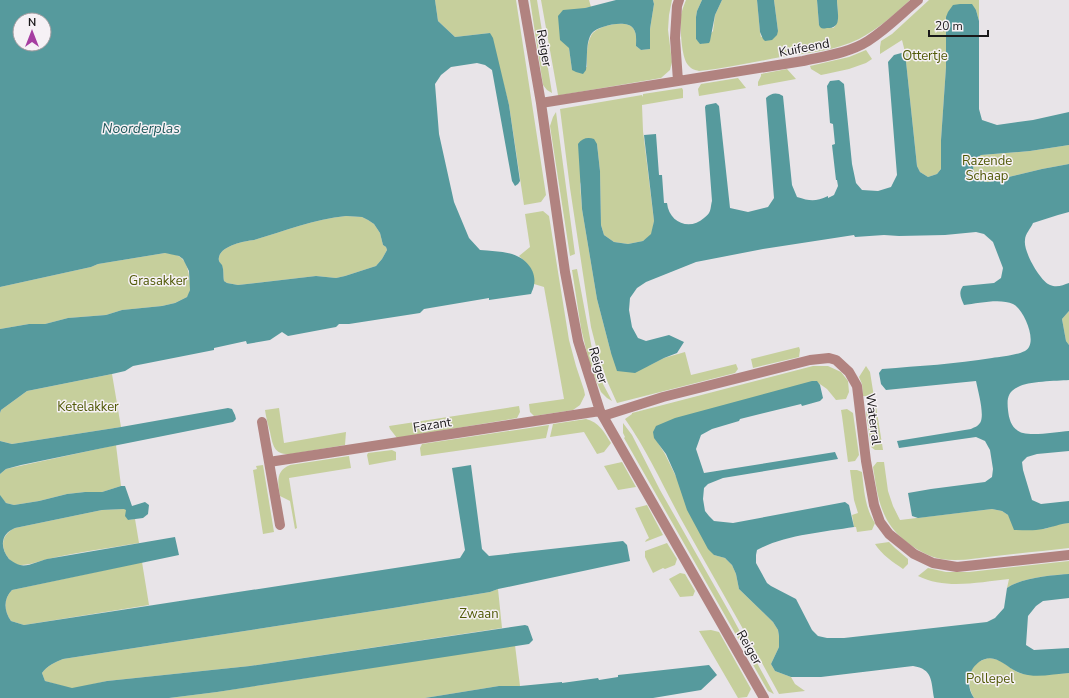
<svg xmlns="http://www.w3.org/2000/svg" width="1069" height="698" viewBox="0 0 1069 698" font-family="'Nunito Sans',sans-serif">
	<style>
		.green { fill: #c6cf9c }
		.water { fill: #569a9d; fill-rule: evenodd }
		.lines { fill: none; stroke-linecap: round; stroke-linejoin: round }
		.minor { stroke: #b18380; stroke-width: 10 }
		.labels { text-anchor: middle; stroke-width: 3; stroke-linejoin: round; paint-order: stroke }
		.street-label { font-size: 13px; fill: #191819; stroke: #f6f1f5 }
		.park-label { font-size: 13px; fill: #515a07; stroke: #f6f1f5 }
		.water-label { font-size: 14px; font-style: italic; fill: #1f595b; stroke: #f6f1f5 }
	</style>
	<rect width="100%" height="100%" fill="#e8e4e8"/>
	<path class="green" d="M435,0H516L546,195L541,202L524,205L509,105L490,33L455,37L438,21Z
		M530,0H537L552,93L547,90L543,85Z
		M541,0H589L591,7L585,8L569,48L572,70L587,67C587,57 586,45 591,36C595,26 626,19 633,28C637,33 636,40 636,46L641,50L650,49V29L654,4L653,0H672L669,15L668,30L672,62L670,70L661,78L561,95H558Z
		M686,0H702L697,11L696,17V39L702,44L713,31L715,15L722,0H757L760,32L761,37L778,31L774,0H817L819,25L833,28C841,22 837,9 837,0H910C894,15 878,29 859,39C835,51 807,53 781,57C754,62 727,68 699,71C695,70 691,69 688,65C681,57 680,26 681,15C682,10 684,5 686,0Z
		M929,0H979V21L976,10L960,4L946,67L941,140V169L937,174L928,177L920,172L917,166L905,52L902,40L880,54V47L881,41L892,34Z
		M866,50L872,59L866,63L849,69L826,74L821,75L811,69L810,66L849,57Z
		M787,69L796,79L758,86V82L761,76V74Z
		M738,78L746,88L699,96L698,89L701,84Z
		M682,88L683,90V98L642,105L643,131L654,221L652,234L643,241L628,244L614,242L604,235L601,225L600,171L597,144L580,184L582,209L597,299L611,353L648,366L664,358L685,352L691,375L736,364L738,369L735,373L617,403L608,383L599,358L591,327L570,188L560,109L642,95L643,97V94Z
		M556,112L575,254L570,256L550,126L553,117Z
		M1069,145V164L1042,169L988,182C972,181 968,164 981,155L1030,151Z
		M543,211L549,216L569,340L576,366L584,390L585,395L580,405L573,410L534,416L530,412L529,404L564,399L544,287L534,284C532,267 532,268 519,256L530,247L525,214Z
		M346,216L362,217L368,220L374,224L380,233L383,245L386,247L387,250L382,259L376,266L345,276L336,278L316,276L238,285L227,283L224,281C223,276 224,270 222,266C220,262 218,262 219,257C221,246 244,241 254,240C284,231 315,219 346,216Z
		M165,253C169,253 176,254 180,257C186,261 188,269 189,276C190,284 192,290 187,297L175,303L162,306L122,310L106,315L68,318L45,324H29L0,329V287L91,267L98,264Z
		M577,269L592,349L603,384L612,401L607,398L601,392L590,366L581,328L572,270Z
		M1069,311V345L1066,341L1062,319Z
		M799,347L800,350L799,357L753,368L751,359Z
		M813,366H828L841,372L848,381L849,392L846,399L836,400L827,389L817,382L658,443L665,454L714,555L725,558L732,565L736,574L739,589L773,622L778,630L779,636V647L771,664L775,671L791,677L795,684L805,691L779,694C747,635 714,578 681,519C663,486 647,450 625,419L632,414V413Z
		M866,366L870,372L874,397L863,396L862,384L859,377Z
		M112,374L121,427L12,444L0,441V413L1,410L27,391Z
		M519,406L520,412L517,418L397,438L390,429L389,426Z
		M876,406L883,450H875L871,447L866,412L870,407Z
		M279,408L284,443L346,432L345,445L291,454C274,455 273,446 270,432C268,425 266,417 265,410Z
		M847,409L853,413L859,455L855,461L848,462L842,416L841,410Z
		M586,419C599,422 604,432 611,443L604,452L597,454L584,432L550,437L553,424Z
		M623,423L632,435L660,490L731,615L774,694L768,691L624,438L625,437L623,433Z
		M549,425L546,438L421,456L420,448L422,444Z
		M116,445L121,486L102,492H85L67,494L39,501L14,505L6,503L0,496V474L6,469Z
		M392,450L396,452V460L369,465L367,455L368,453Z
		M349,456L351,468L289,478L297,528L295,529L290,501L280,496C278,483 275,471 290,465Z
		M622,462L636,487L618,490L604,466Z
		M877,462H884L888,491L893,506L900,520L992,509L1002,511L1008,515L1045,529L1058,524L1069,523V548C1045,551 1020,553 996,556C978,558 958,562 941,559C921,555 897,538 887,520C878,504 876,485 873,467Z
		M263,465L274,532L263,534L253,470L257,469L256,466Z
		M850,470H857L862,472C864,490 865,508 875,523L872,530L857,532L856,527H854L852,515L858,513L854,500Z
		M647,505L663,535L645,542L646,540L649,538L635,508Z
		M124,509H126L128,520L135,519L139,543C109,548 78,552 48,559C40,561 30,565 21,565C18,565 13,563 10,560C0,549 0,535 15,528L102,510Z
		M889,542L895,548L908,559V564L903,569C893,562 882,555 875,544Z
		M667,543L677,559L675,565L665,569L663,568L653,573L645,557V551Z
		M1069,561V574C1053,575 1020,578 1007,588L1009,579C979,582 946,590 918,576L928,568L946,572H969Z
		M142,562L149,605L24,625L11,621C4,611 3,599 12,590Z
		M680,573L685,574L695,591L693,596L680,597L669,579Z
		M498,589L502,628L250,666L107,681L72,689L45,681L42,673C47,666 55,662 63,659L393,608L490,592Z
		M711,630L719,632L751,689L747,697L738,698L699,631Z
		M515,645L520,686H499L425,698H169L217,692Z
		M989,658L999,660L1017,672L1023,674L1034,675L1069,673V698H974C968,689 967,674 975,665C979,661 984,659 989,658Z"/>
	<path class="water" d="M0,0H435L438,21L455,37L490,33L493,38L509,105L520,181L518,184L515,186L512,181L492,70L485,65L477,63L451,67L441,75L435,84L439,134L454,202L469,238L480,250C490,251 502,251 512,254C525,258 537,270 534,285C534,287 532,291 531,294L489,300V298L424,309L420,313L349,324H339L336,327L288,336L282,332L270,340L247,344L246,341L214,348V350L133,366L125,371L112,374L27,391L1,410L0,413V329L29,324H45L68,318L106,315L122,310L162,306L175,303L187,297L190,290L189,271L183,259L179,256L165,253L98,264L91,267L0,287ZM20,20H44V44H20ZM346,216L362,217L368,220L374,224L380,233L383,245L386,247L387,250L382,259L376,266L345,276L336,278L316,276L238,285L227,283L224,281C223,276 224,270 222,265C220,262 218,262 219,257C221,246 244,241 254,240C284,231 315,219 346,216Z
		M616,0H653L654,4L650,29V49L641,50L636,46C636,40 637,33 633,28C626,19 598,26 592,33C585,42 588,60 586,70L583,74L576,72L572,70L569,48L560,40L558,16L563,10L585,8Z
		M702,0H722L715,15L710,41L709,43L700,44L696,39V17L697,11Z
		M757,0H774L778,31L777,35L772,40L765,41L763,39L760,32Z
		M817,0H837C837,6 840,21 836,25C833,28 830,28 827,28C822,29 821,29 819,25Z
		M960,4H972L976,10L979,21V109L982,120L997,125L1033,120L1069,112V145L1030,151L981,155C968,164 972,181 988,182L1042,169L1069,164V212L1058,215L1033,223C1031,228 1025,234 1025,240C1023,251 1040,281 1050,285C1057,288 1063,285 1069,283V311L1062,319L1066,341L1069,345V380C1056,381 1028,381 1018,387C1007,392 1007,400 1008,410C1009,420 1012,430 1023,433C1034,436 1057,432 1069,431V451L1037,454L1027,457L1022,462L1023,470L1032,500L1041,504L1069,501V523C1059,524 1053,527 1043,529C1034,531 1024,530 1014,530L1008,515L1002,511L992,509L918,518L912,516L908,493L931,489L985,482L992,477L993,469L990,450L985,441L976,437L899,448L897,441L971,429C975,427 979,426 981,421C984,412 978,391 976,381L886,390L881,384L879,373L882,369C919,366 956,364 992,358C1001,357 1017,355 1025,351C1039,344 1024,309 1013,304C1001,298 978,303 964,305C961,298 958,293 963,286L994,283L1001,278L1003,268L993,242L984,234L976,232L945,235L899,236L884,235L855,237L854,235L763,249L696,262L646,282L637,288L630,298L629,310L632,327L638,338L646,341L669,335L684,342L677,353L664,358L635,373L617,371L611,353L597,299L582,209L578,144C582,138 588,137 594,139L597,144L600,171L601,225L604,235L614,242L628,244L643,241L651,234L654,221L644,135L656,134L659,175H662L664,203H667C669,223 690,231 704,218C706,216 708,215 709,213C711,210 711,204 712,201L705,107L706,105L716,103L719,106L730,208L748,212L768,207L774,198L766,98C771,93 777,92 783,96L792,185L797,197C810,201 815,202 828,196V198L834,195L838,186L837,180H836L832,145L835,144L833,124L830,123L827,86L830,81L839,80L844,84L852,164L856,183L862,190L878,191L891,187L897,175L888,62L894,55L905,52L917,166L920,172L928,177L937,174L941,169V140L946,67V17L948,12L953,5Z
		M812,381H817L820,385L823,398L820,401L802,406L801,404L740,419L739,421L712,429L701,435L696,449L704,473L835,452L838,459L723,478L708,484L704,488L703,499L705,511L709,516L714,521L733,523L845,502L849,505L854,527C824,532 784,535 757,550L756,555V563L767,583L771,586L796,599L812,630L818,636L827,638H844L987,622L995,618L1004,608L1007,588C1020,578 1053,575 1069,574V598L1043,601L1036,606L1028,616L1026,645L1034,650L1069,648V673C1055,674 1036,678 1023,674C1007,670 996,650 979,662C974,666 972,669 970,675C968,683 969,691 974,698H934C931,681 933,669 913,666L821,677H791L775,671L771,664L779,647V636L778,630L773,622L739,589L736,574L732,565L725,558L714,555L708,549L687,510L675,474L666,454L654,438L653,432L656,426L675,418Z
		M228,408L232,409L235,415L236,419L233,422L103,448L21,465L6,469L0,474V441L12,444L121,427Z
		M471,465L482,549L489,556L623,541L627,545L630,561L498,589L490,592L393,608L63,659C55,662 47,666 42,673L45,681L72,688L107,681L250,666L525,625L528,626L533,640L529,644L217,692L169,698H0V495L6,503L14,505L39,501L67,494L85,492H102L121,486H125L132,506L145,502L149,505L148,514L143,518L128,520L125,516L126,510L124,509L102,510L15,528C0,534 0,548 9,559C12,561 16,564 20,565C28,567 39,561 47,559L175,537L179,555L12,590C3,599 4,611 11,621L24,625L460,558L465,550L452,468Z
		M709,665L717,675L701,690L653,698H425L499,686H520L562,682V683L598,678L599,680L618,677V675Z"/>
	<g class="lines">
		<path class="minor" d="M523,0L541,103L565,272L578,341L600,411L764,698
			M678,81L675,38L677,6L679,0
			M541,103L803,61C825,56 849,53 868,41C887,29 901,14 918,0
			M603,416L663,397L810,360L829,358L836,360L849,372L857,386L866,461L874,505L880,522L889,534L914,554L933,563L957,567L1069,555
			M262,422L280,525
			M269,462L600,411"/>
	</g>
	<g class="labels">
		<g class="street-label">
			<text transform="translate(804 47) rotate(-11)" y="5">Kuifeend</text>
			<text transform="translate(545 48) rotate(80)" y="5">Reiger</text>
			<text transform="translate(599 365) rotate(73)" y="5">Reiger</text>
			<text transform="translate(874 419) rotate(83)" y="5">Waterral</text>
			<text transform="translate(432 424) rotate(-9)" y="5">Fazant</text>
			<text transform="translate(750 647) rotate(60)" y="5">Reiger</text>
		</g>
		<g class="park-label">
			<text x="925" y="60">Ottertje</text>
			<text x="987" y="165">Razende<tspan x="987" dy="15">Schaap</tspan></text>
			<text x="158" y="285">Grasakker</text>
			<text x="88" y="411">Ketelakker</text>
			<text x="479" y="618">Zwaan</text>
			<text x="990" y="683">Pollepel</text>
		</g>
		<g class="water-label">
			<text x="141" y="133">Noorderplas</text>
		</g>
	</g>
	<g transform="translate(32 32)"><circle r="19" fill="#f6f1f5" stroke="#9e9a9d"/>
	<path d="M0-3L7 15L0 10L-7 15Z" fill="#a63ea1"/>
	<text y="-6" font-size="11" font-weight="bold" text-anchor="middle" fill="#191819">N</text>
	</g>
	<path d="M929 30v6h59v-6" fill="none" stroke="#191819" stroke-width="2"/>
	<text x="935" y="30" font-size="12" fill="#191819" stroke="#f6f1f5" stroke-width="3" paint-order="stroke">20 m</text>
</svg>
